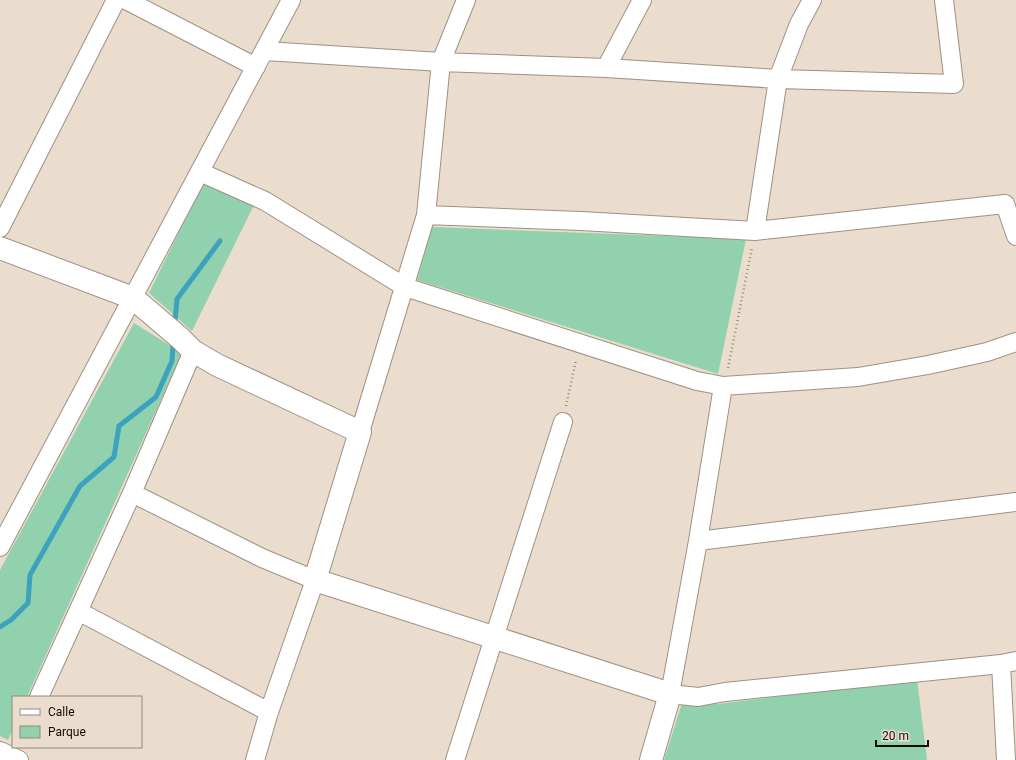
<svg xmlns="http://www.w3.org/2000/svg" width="1016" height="760" viewBox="0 0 1016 760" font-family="Roboto,sans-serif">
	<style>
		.green { fill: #91d1ae }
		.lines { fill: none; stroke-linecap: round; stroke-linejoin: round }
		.stream { stroke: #3da2be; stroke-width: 5 }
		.street-casing { stroke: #9f9182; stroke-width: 20 }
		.secondary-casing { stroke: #9f9182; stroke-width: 24 }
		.path { stroke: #968b7f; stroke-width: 2.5; stroke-dasharray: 1 3; stroke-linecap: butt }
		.street { stroke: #fff; stroke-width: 18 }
		.secondary { stroke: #fff; stroke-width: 22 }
	</style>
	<rect width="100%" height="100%" fill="#ebddcd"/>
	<path class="green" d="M204,181L255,203L192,331L149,293Z
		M432,227L746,239L718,374L417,280Z
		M134,323L182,353L27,697H13V729L8,740L0,736V570Z
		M917,679L927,760H664L682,703L718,704Z"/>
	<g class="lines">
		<path class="stream" d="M175,321L177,299L220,241
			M0,627L11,620L28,603L30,575L80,486L114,457L119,426L156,397L172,361L173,344"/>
		<defs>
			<path id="street" d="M126,0L256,67
				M265,51L441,62L606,68L778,79L954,84L944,0
				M606,68L642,0
				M200,172L265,201L405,287L697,381L723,386L858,377L928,365L987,352L1016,342
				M426,215L581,221L755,231L1005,204L1016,236
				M0,228L116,0
				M755,231L778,79L799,24L812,0
				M723,386L698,541L670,694L698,697L725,692L1001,664L1016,661
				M360,432L426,215L441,62L466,0
				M132,493L262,558L315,580L269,712L255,760
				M698,541L1016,502
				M0,547L291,0
				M78,611L269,712
				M1001,664L1006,760
				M39,697L132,493L193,351
				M0,751L19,760
				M455,760L563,422"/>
			<path id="secondary" d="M0,248L133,298L180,338L193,351L217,365L360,432L315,580L670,694L651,760"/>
		</defs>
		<use href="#street" class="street-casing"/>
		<use href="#secondary" class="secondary-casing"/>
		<path class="path" d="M728,368L752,248
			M566,406L576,360"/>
		<use href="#street" class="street"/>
		<use href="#secondary" class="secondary"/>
	</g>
	<rect x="12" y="696" width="130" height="52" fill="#ebddcd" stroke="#94897e"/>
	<rect x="20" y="709" width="20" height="6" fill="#ffffff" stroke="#94897e"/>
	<text x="48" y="716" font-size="12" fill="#110c07">Calle</text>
	<rect x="20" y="726" width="20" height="12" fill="#91d1ae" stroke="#94897e"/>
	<text x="48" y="736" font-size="12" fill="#110c07">Parque</text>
	<path d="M876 740v6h52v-6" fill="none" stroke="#110c07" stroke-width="2"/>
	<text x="882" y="740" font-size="12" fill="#110c07" stroke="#ebddcd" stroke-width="3" paint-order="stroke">20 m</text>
</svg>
